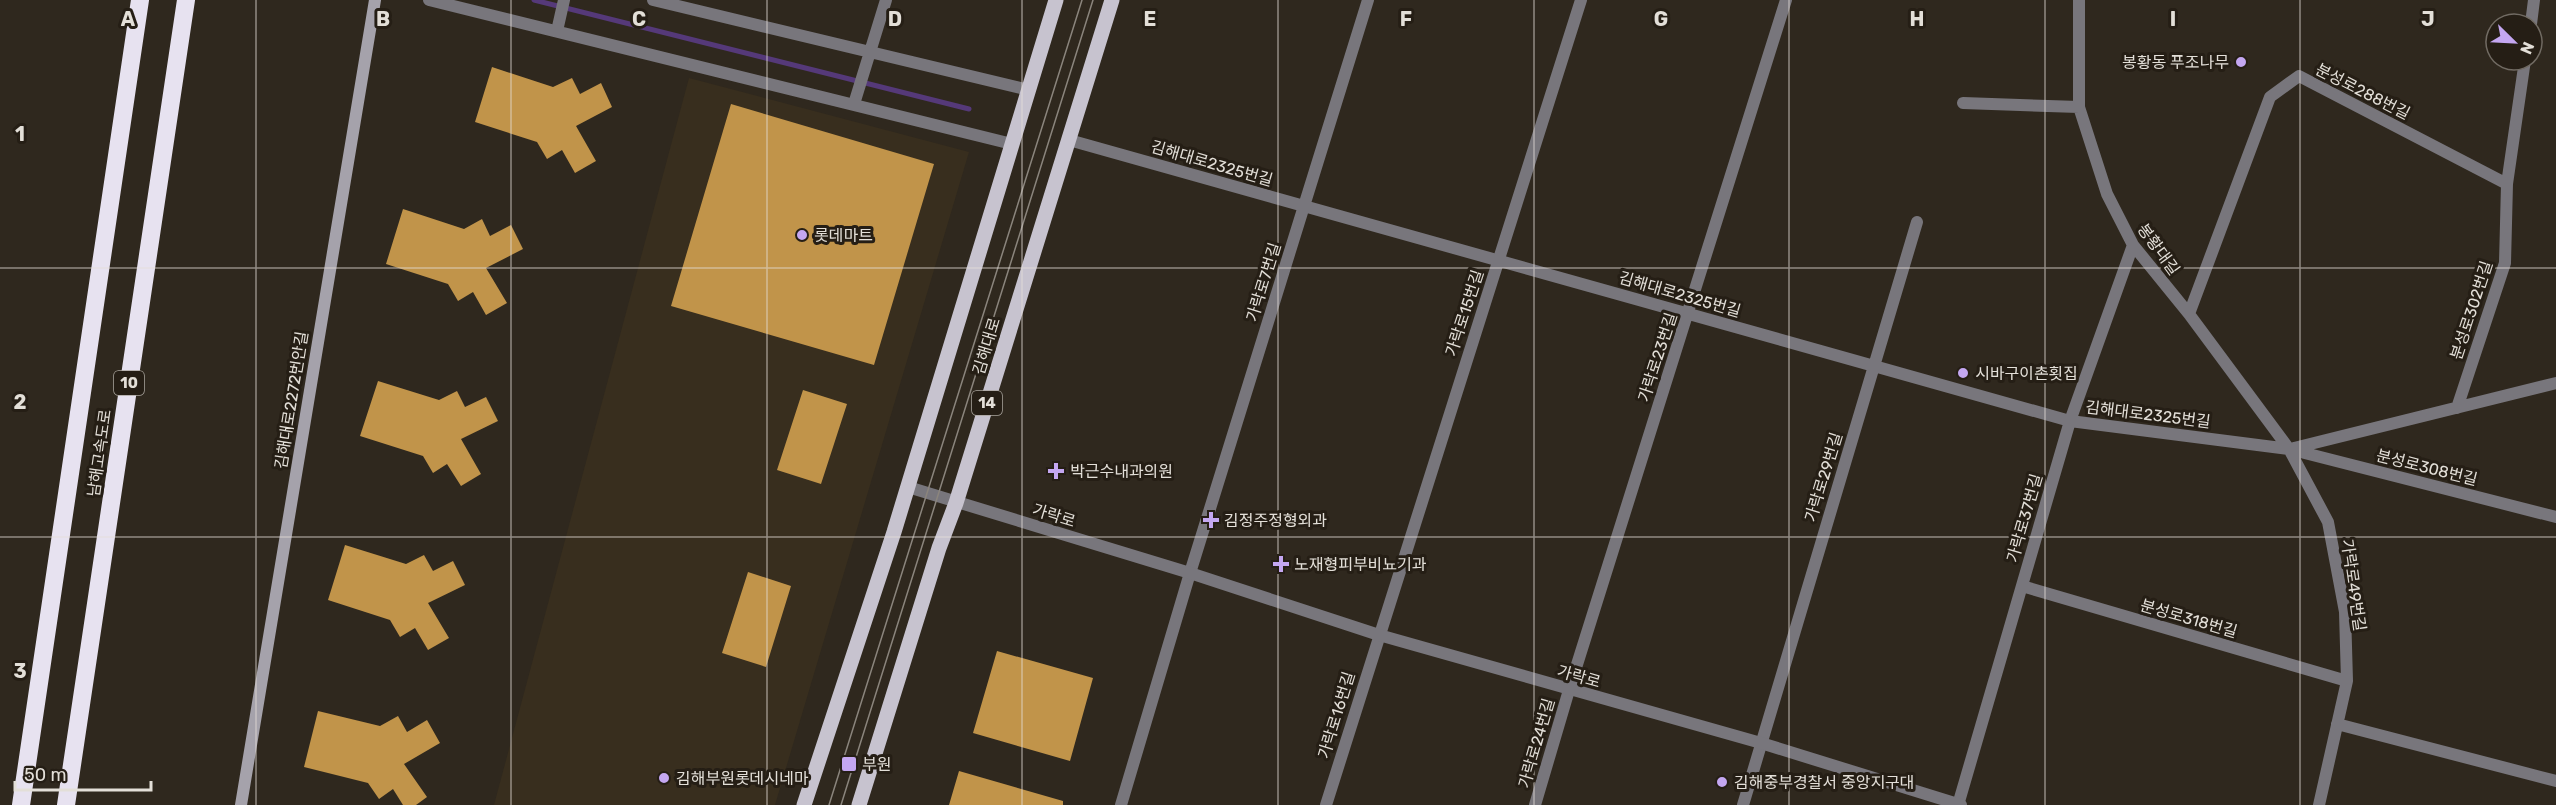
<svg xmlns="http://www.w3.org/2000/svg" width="2556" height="805" viewBox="0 0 2556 805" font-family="Rubik,'Noto Sans KR',sans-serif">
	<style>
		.built { fill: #382e1e }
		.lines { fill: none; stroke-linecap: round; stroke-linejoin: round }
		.stream { stroke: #553979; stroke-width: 5 }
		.building { fill: #c1944a }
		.minor { stroke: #78767c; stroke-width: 12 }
		.tertiary { stroke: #78767c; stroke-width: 12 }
		.secondary { stroke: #a5a2ab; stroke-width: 12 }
		.primary { stroke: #c7c3cf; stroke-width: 15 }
		.motorway { stroke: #e7e2f0; stroke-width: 18 }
		.tram { stroke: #8b857d; stroke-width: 1.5 }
		.grid { fill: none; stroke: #e3dfd8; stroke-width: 1.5; stroke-opacity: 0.55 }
		.poi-dot { fill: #c4a7f1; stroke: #251e15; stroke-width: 2 }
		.labels { text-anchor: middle; stroke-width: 6; stroke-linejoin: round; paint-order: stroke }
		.shield { fill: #251e15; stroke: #aaa59e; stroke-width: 1.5 }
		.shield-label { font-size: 15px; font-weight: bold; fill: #e3dfd8 }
		.poi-label { font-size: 16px; fill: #e3dfd8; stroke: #251e15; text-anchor: start }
		.street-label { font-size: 16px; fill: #e3dfd8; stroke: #251e15 }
		.grid-label { font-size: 20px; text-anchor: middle; font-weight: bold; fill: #e3dfd8; stroke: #251e15; stroke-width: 6; stroke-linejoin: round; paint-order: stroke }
	</style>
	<rect width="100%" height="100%" fill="#2f281e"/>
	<path class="built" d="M689,78L969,152L775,805H494Z"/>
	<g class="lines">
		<path class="stream" d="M534,0L969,109"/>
	</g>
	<path class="building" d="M492,67L553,87L572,78L580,94L601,83L612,107L576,126L596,161L575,173L562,150L547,159L537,142L475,122Z
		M731,104L934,164L874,365L671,306Z
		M403,209L464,229L482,219L490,236L511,225L523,249L486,268L507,303L486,315L473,292L458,301L448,284L386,264Z
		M378,381L439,400L457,391L465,407L486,397L498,421L461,439L481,474L461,486L447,464L433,473L423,456L360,436Z
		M803,390L847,404L821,484L777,470Z
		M345,545L406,564L424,555L433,571L453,561L465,585L428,603L449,638L428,650L415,628L400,637L390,620L328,600Z
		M748,572L791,586L766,667L722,653Z
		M997,651L1093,678L1070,761L973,733Z
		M318,711L380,726L398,716L407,732L427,720L440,743L404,764L427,797L416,805H403L393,789L379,799L368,783L304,767Z
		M959,771L1063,801V805H949Z"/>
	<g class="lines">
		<path class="minor" d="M429,0L1012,144
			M653,0L1029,90
			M2079,0V107L2107,194L2133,245L2189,314L2289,449L2328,522L2345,612L2347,681L2319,805
			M2531,24L2534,0
			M557,31L564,0
			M1963,103L2079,107
			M854,104L886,0
			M1069,140L2070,421L2289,449L2556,517
			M2189,314L2270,97L2299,76L2507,184
			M2457,408L2505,263L2507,184L2525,60
			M2290,449L2556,383
			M2022,586L2347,681
			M2337,724L2556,781
			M1121,805L1190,573L1368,0
			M1326,805L1581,0
			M1535,805L1569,690L1786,0
			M1743,805L1917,222
			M1958,805L2070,421L2133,245"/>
		<path class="tertiary" d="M908,487L1190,573L1379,635L1761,743L1961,805"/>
		<path class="secondary" d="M241,805L375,0"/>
		<path class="primary" d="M804,805L894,532L1056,0
			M859,805L939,548L956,503L1112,0"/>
		<path class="motorway" d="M21,805L140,0
			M66,805L186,0"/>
		<path class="tram" d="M829,805L1082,0
			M841,805L1093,0"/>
	</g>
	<path class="grid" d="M256,0V805M511,0V805M767,0V805M1022,0V805M1278,0V805M1534,0V805M1789,0V805M2045,0V805M2300,0V805M0,268H2556M0,537H2556"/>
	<g class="poi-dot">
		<circle cx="2241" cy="62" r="6"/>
		<circle cx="802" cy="235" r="6"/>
		<circle cx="1963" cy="373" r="6"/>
		<path d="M1053 462h6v6h6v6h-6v6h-6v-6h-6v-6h6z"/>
		<path d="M1208 511h6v6h6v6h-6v6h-6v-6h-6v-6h6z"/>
		<path d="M1278 555h6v6h6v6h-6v6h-6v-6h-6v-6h6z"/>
		<rect x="841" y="756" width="16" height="16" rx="3"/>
		<circle cx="664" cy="778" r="6"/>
		<circle cx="1722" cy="782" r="6"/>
	</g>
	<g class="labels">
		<g class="shield">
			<rect x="114" y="371" width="30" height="24" rx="4.5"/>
			<rect x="972" y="391" width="30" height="24" rx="4.5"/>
		</g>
		<g class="shield-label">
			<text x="129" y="388">10</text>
			<text x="987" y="408">14</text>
		</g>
		<g class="poi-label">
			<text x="2229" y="68" text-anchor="end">봉황동 푸조나무</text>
			<text x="814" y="241">롯데마트</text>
			<text x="1975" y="379">시바구이촌횟집</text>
			<text x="1070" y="477">박근수내과의원</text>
			<text x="1224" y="526">김정주정형외과</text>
			<text x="1294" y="570">노재형피부비뇨기과</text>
			<text x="862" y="770">부원</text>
			<text x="676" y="784">김해부원롯데시네마</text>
			<text x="1734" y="788">김해중부경찰서 중앙지구대</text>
		</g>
		<g class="street-label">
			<text transform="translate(2363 91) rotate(27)" y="6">분성로288번길</text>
			<text transform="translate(1212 163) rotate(16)" y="6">김해대로2325번길</text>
			<text transform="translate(2159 249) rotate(54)" y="6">봉황대길</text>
			<text transform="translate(1263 282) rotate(-73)" y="6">가락로7번길</text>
			<text transform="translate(1680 294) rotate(16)" y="6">김해대로2325번길</text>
			<text transform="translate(2471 310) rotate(-72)" y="6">분성로302번길</text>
			<text transform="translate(1464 313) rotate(-72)" y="6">가락로15번길</text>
			<text transform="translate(986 346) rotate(-73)" y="6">김해대로</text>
			<text transform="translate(1657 357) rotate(-72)" y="6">가락로23번길</text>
			<text transform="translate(291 400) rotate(-81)" y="6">김해대로2272번안길</text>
			<text transform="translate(2148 414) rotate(7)" y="6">김해대로2325번길</text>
			<text transform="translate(99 453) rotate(-82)" y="6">남해고속도로</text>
			<text transform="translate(2427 467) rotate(14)" y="6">분성로308번길</text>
			<text transform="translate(1823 477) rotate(-73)" y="6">가락로29번길</text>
			<text transform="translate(1054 515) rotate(17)" y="6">가락로</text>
			<text transform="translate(2024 518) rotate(-74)" y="6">가락로37번길</text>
			<text transform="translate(2354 585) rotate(82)" y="6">가락로49번길</text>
			<text transform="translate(2189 618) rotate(16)" y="6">분성로318번길</text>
			<text transform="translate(1579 676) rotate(16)" y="6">가락로</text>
			<text transform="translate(1336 715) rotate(-73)" y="6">가락로16번길</text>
			<text transform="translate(1536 743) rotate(-74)" y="6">가락로24번길</text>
		</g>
	</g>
	<g class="grid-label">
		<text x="128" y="26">A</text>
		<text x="383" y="26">B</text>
		<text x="639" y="26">C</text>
		<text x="895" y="26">D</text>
		<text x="1150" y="26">E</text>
		<text x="1406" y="26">F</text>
		<text x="1661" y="26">G</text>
		<text x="1917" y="26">H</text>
		<text x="2173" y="26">I</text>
		<text x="2428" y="26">J</text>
		<text x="20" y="141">1</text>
		<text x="20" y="409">2</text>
		<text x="20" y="678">3</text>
	</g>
	<g transform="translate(2514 42) rotate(114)"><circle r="28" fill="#251e15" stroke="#716b63" stroke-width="1.5"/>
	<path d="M0-4.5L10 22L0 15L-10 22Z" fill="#c4a7f1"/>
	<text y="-9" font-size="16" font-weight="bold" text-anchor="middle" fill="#e3dfd8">N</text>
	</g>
	<path d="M15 781v9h136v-9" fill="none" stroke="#e3dfd8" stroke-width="3"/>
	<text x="24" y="781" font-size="18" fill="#e3dfd8" stroke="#251e15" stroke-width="4.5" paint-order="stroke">50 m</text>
</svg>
